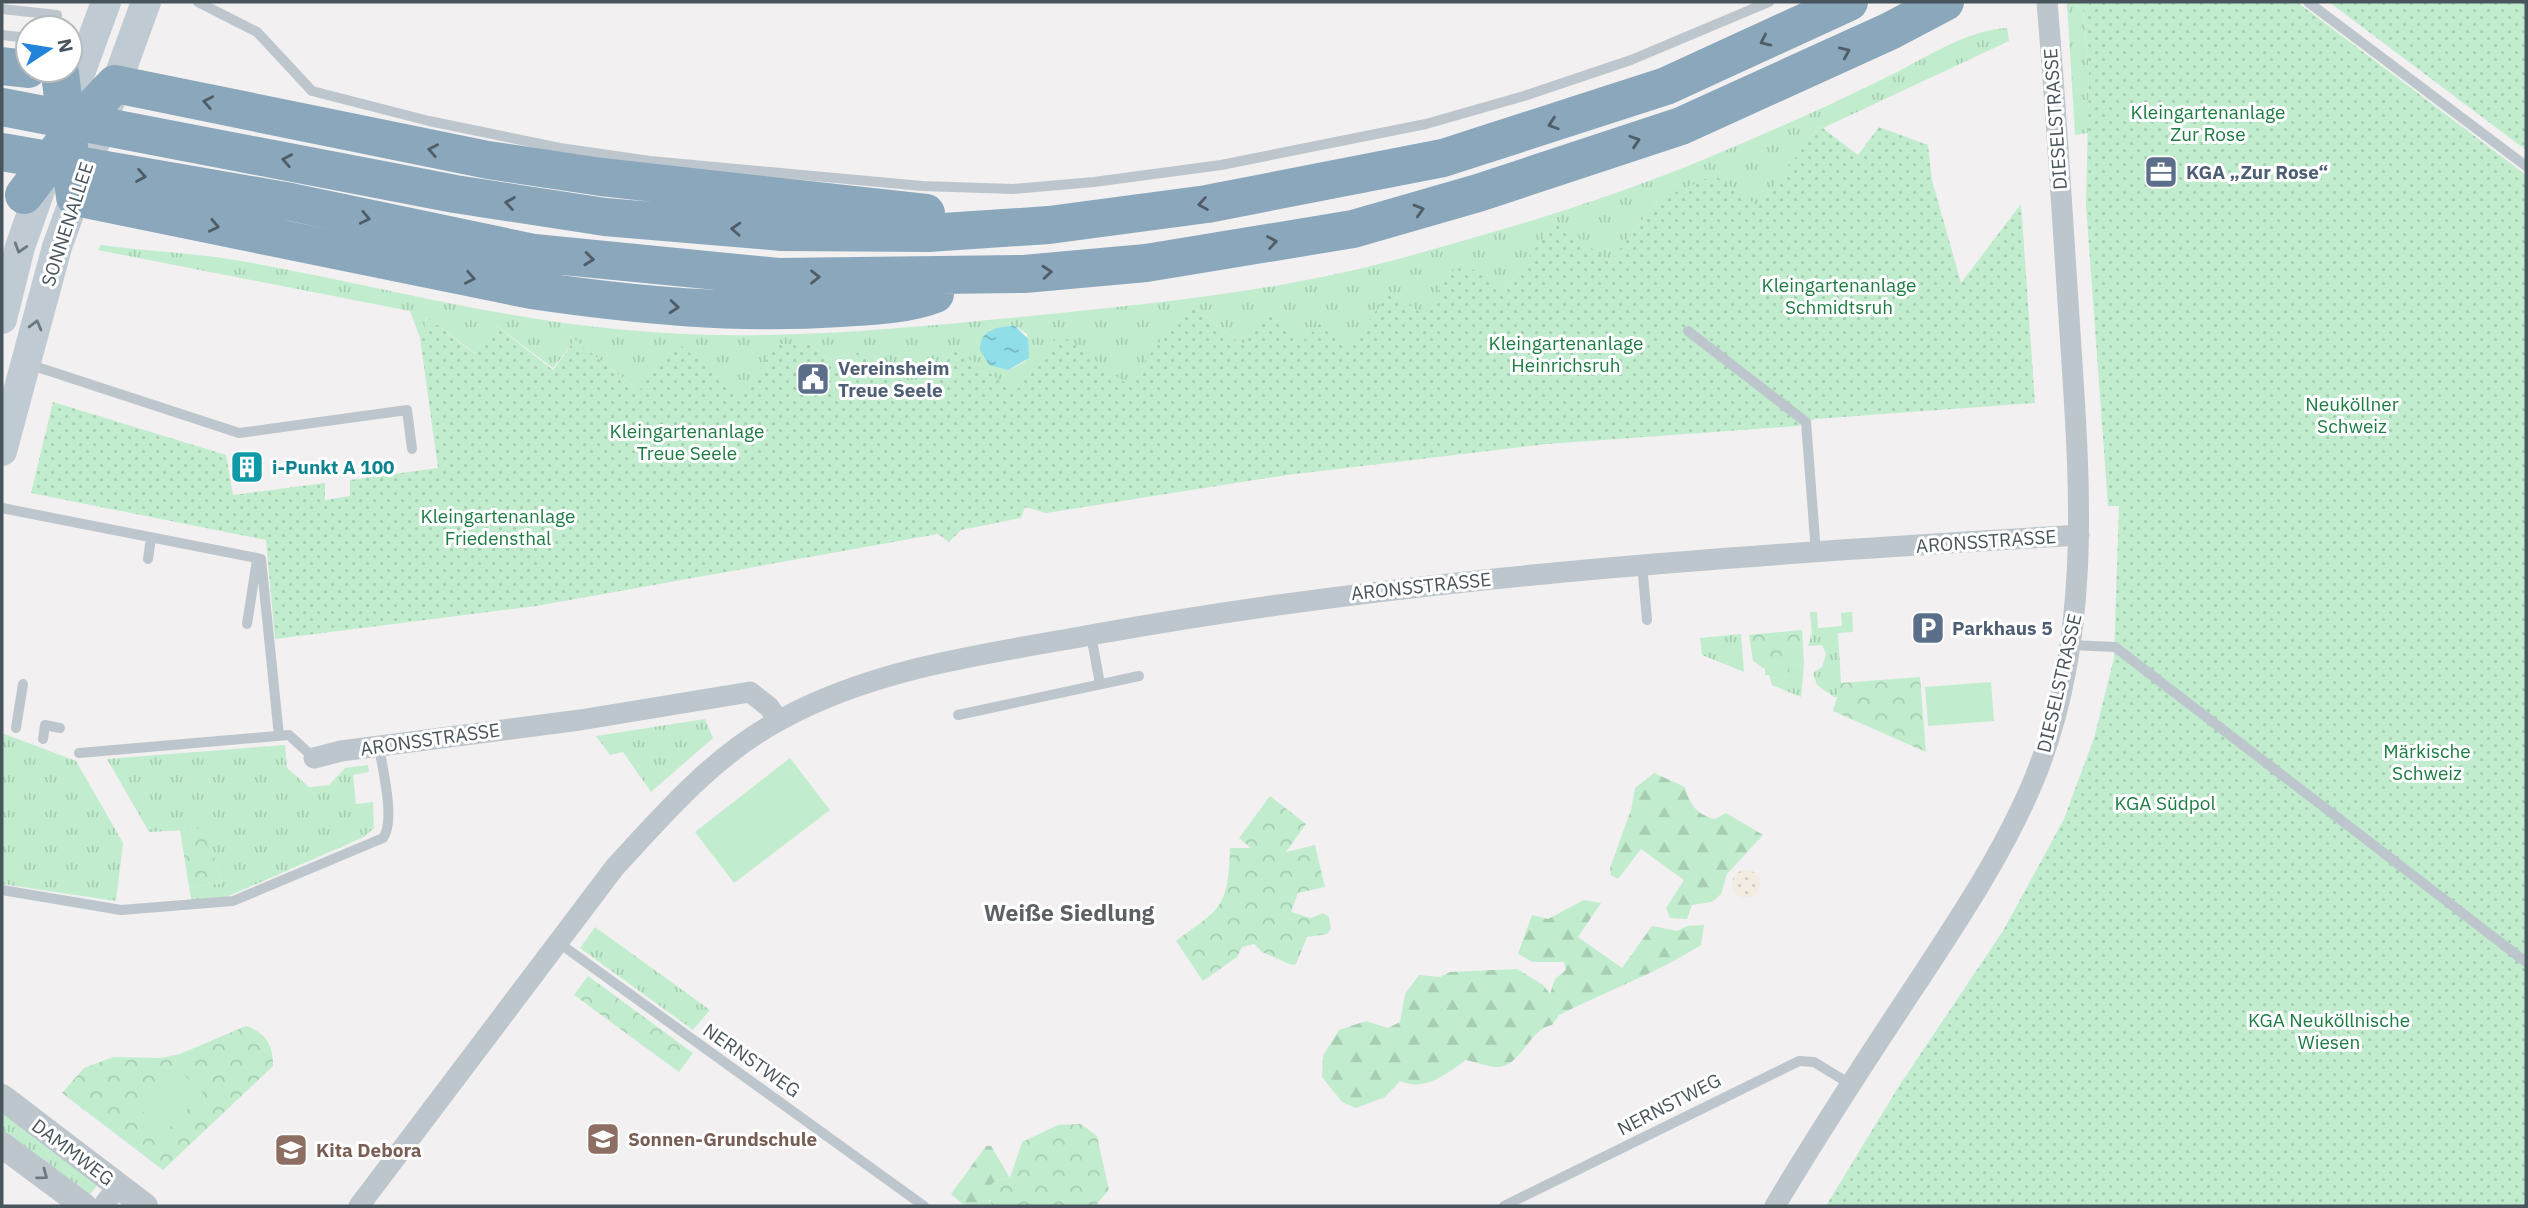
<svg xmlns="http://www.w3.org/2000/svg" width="2528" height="1208" viewBox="0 0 2528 1208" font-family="'IBM Plex Sans',sans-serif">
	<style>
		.grass { fill: url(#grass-tufts); fill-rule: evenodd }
		.forest { fill: url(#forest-firs) }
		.sand { fill: url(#sand-dots) }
		.park { fill: url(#park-crowns) }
		.garden { fill: url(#garden-dots) }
		.pitch { fill: #c1edce }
		.water { fill: url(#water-ripples) }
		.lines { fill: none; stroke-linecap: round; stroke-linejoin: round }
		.service { stroke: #bdc6cc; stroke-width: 10 }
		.minor { stroke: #bdc6cc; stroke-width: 21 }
		.tertiary { stroke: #bdc6cc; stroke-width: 26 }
		.secondary { stroke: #bfcad3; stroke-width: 30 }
		.motorway { stroke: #8aa7bc; stroke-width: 38 }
		.oneway { stroke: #505d66 }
		.oneway2 { stroke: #6c7880 }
		.oneway3 { stroke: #6c777e }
		.labels { text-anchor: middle; stroke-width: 6; stroke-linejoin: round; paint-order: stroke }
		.park-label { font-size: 19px; fill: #1c7c43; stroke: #fff }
		.street-label { font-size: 19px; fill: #49555d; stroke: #fff }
		.service-label { font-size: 19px; font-weight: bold; fill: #4e5e75; stroke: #fff; text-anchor: start }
		.culture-label { font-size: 19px; font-weight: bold; fill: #0d838f; stroke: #fff; text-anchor: start }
		.education-label { font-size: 19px; font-weight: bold; fill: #785e54; stroke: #fff; text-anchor: start }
		.quarter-label { font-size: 23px; font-weight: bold; fill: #5d6165; stroke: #fff }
	</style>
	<defs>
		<pattern id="grass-tufts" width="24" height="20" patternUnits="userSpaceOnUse" patternTransform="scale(1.75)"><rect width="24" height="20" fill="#c1edce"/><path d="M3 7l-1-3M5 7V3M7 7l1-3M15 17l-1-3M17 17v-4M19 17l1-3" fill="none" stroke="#a7cdb3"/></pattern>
		<pattern id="forest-firs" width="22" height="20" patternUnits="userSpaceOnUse" patternTransform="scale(1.75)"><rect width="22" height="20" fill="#c1edce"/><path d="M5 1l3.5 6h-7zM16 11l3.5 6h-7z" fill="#a7cdb3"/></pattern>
		<pattern id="sand-dots" width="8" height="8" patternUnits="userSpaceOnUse" patternTransform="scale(1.75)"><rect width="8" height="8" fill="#f3ece2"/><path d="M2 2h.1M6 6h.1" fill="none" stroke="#d2ccc4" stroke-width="1.8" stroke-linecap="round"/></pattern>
		<pattern id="park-crowns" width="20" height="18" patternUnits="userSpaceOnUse" patternTransform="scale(1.75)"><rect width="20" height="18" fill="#c1edce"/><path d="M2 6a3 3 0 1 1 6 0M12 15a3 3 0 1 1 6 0" fill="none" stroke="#a7cdb3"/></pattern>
		<pattern id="garden-dots" width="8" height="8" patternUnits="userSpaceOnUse" patternTransform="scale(1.75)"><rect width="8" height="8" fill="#c1edce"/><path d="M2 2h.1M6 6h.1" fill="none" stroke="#a7cdb3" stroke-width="1.8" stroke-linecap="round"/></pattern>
		<pattern id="water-ripples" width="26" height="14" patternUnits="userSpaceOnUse" patternTransform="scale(1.75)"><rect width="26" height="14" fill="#90dee8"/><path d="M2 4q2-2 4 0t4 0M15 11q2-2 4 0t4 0" fill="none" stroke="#78b7bf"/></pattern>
	</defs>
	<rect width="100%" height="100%" fill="#f2f0f0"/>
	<path class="grass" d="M2067,2H2091L2083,11L2089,71L2088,133L2075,135Z
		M2007,28L2009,41L1823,128L1820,126L1758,207L1658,200L1610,262L1556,222L1504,291L1421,314L1392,292L1348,347L1306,340L1242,345L1193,307L1127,385L1016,392L954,349L921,393L866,351L828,359L809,344H780L741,395L639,391L575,340L553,368L497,326L476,354L427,317L420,338L410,311L98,250L101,245C150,252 198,253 247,262C373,285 498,319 626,330C765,343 892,329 1030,316C1151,304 1273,292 1391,261C1501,231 1614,198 1719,153C1774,130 1828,106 1881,80C1922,61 1962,31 2007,28ZM1015,326L1027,334L1025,362L1008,370L989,330Z
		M1810,612H1817L1818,628L1842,626L1841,613L1852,612L1853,632L1838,633L1841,683L1860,695L1834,697L1817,685L1813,673L1822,667L1826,654L1822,645L1808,646L1812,633Z
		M1741,634L1744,672L1702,655L1700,638Z
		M1804,664L1801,697L1772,685L1770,678L1789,676V666Z
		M705,719L713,738L651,792L623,752L610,755L596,736Z
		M2,733L76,761L123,843L116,901L2,884Z
		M285,745L287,768L309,787L329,785L345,768L368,765L369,772L353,775L356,804L373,802L374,828L364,837L217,901L192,904L189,887L223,883L204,829L149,832L107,759Z
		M595,927L710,1010L693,1030L580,948Z
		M2,1107L98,1184L89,1196L2,1134Z"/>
	<path class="forest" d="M1654,773L1685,787C1690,805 1697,815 1715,819L1726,813L1763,835L1727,874L1721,894L1712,902L1692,905L1687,919L1670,918L1666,908L1684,880L1641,849L1618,879L1611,875L1610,868L1631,810L1635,788Z
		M1584,900L1601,903L1578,937L1622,968L1652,926L1677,931L1687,926L1704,925L1701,945C1657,973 1606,991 1559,1015L1552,1025C1529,1029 1523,1063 1500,1067C1490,1068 1476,1062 1466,1060C1446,1074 1425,1092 1400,1081L1385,1097L1356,1108L1342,1102L1322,1077L1323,1056L1339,1030L1366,1021L1388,1028L1400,1022L1405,994L1419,975L1440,977L1450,972L1517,969L1543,985L1550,994L1555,979L1566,970L1564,962H1533L1518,954L1532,915L1548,919Z
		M986,1146H991L1010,1178L995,1181L989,1201L992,1206H965L951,1194Z"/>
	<path class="sand" d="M1732 884a14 14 0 1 1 28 0a14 14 0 1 1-28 0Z"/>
	<path class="park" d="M1802,630L1804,664L1789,666L1790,676L1770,678L1769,675H1765V669L1753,661L1749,635Z
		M1920,677L1926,752L1833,711L1841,683Z
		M1270,796L1306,824L1286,852L1315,845L1325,887L1298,893L1291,912L1311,918L1323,913L1329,917L1331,929L1327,934L1307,937L1296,964L1292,965L1262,952L1254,944L1242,947L1237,957L1203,981L1176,941C1222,907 1228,908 1230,848H1251L1239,838Z
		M204,828L223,883L189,887L180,830Z
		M588,976L693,1053L679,1072L574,995Z
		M246,1026C265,1031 274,1047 273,1066L163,1170L62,1093L84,1068L113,1057L161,1058L180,1054Z
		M1081,1124L1097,1136L1109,1190L1095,1206H992L986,1190L995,1181L1010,1178L1022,1142L1058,1125Z"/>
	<path class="garden" d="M2091,2H2297L2526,175V1206H1826L1899,1086L2003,931L2064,819L2094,738L2114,658L2119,506H2108L2086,205L2089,71L2083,10Z
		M2329,2H2526V150Z
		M1820,126L1858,155L1879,127L1928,145L1932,180L1961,283L2021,204L2035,403L1815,419L1798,426L1547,444L1287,475L1046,513L1025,507L1021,518L961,530L949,542L938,534L536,606L275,639L266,540L31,493L53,402L226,455L233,495L325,483V500L350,496V480L438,468L420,338L427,317L475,354L497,326L553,370L575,340L639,391L676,342L741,394L779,344H809L828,359L866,351L921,393L954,349L1016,391L1059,333L1127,384L1186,308L1193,307L1242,345L1266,312L1306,340L1319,324L1348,346L1392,291L1422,314L1460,261L1504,291L1556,221L1610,262L1658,200L1714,175L1758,206Z"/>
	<path class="pitch" d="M1991,682L1994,721L1928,726L1925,687Z
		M790,758L830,810L734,883L695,832Z
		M175,1066L203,1093L165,1133L137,1106Z"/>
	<path class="water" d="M1015,326L1028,339L1029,358L1008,370L989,365L980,350C979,330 998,326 1015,326Z"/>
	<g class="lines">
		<path class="service" d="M198,2L257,32L312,91L429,121L560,148L650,161L922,186L1013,189L1094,182L1221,165L1426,124L1524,96L1631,60L1769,2
			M2308,2L2526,166
			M2,9L57,15
			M2,35L28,38
			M1688,331L1806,422L1816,553
			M28,364L239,433L407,410L412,449
			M2,508L257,558
			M257,558L261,559L279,736
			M148,559L151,538
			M1642,564L1647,620
			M247,624L257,560
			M1091,635L1100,684
			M2071,645L2115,647L2526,962
			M958,715L1139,676
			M16,728L23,684
			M43,739L45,725L60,728
			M79,753L289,735L314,758
			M2,890L121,910L233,901L383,838C396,821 382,768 379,746
			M559,943L924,1206
			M1504,1206L1799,1061L1814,1062L1850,1084"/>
		<path class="minor" d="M314,758L341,751L580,720L750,692L769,707L778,720
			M103,1206L118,1186
			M359,1206L615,867C665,813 715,754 782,719C879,666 994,653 1102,633C1425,575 1752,555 2079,535
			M1775,1206C1820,1130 1868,1057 1917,983C1959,919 2003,853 2033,782C2095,634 2079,474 2069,317C2062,212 2056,107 2047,2"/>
		<path class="tertiary" d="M2,1097L145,1206
			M2,1145L84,1206"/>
		<path class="secondary" d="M67,109L106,2
			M2,319L20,247L45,176
			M2,451L57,247L146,2"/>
		<path class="motorway" d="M2,66L28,69
			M60,73L75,197L531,290C634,305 736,315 840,308C870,306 907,305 935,294
			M2,107L455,194L605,217L782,232L928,233L1049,225L1207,204L1443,158L1666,86L1849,2
			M2,152L291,202L534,253L778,277L1024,274L1146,263L1353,229L1478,193L1681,126L1890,31L1945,2
			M24,195L82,119L115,84L488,160L601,177L926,213"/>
	</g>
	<defs><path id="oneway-chevron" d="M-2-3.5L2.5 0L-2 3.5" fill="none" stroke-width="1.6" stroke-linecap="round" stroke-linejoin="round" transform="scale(1.75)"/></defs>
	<g class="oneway">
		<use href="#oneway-chevron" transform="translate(1765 41) rotate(155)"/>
		<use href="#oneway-chevron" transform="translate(1845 52) rotate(-24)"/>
		<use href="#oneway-chevron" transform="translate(208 102) rotate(-169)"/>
		<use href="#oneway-chevron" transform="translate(1553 124) rotate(162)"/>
		<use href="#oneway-chevron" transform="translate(1635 141) rotate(-18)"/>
		<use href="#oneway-chevron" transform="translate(433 150) rotate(-169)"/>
		<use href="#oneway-chevron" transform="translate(287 160) rotate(-169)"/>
		<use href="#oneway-chevron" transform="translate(141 176) rotate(10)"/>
		<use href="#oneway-chevron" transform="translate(510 203) rotate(-171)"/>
		<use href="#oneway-chevron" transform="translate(1203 204) rotate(171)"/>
		<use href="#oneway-chevron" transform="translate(1419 210) rotate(-16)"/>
		<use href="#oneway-chevron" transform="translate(365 218) rotate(12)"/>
		<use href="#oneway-chevron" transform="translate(214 226) rotate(12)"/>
		<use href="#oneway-chevron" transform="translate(736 229) rotate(-177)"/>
		<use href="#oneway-chevron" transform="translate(1272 242) rotate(-10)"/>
		<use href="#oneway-chevron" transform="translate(589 259) rotate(6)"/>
		<use href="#oneway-chevron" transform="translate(1047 272) rotate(-5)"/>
		<use href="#oneway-chevron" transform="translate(815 277)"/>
		<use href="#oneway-chevron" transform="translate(470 278) rotate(11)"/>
		<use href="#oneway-chevron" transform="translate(674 307) rotate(5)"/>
	</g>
	<g class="oneway2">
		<use href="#oneway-chevron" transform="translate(20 248) rotate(107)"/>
		<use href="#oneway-chevron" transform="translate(36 325) rotate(-75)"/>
	</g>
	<use class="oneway3" href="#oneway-chevron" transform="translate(43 1175) rotate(37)"/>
	<defs>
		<symbol id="office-square" viewBox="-11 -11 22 22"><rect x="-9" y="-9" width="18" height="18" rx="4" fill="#5c6f8a" stroke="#fff"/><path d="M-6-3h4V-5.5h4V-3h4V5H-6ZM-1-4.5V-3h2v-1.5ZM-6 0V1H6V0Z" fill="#fff"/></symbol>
		<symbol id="civic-square" viewBox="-11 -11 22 22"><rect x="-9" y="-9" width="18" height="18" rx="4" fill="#5c6f8a" stroke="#fff"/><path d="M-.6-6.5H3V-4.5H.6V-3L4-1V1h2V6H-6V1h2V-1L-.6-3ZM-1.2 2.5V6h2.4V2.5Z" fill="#fff"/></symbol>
		<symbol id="building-square" viewBox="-11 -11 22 22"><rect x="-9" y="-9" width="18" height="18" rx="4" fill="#0f9aa8" stroke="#fff"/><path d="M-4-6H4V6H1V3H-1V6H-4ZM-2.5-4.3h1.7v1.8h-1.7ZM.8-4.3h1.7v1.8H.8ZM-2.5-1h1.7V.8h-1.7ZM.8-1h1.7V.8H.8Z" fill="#fff"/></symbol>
		<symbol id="parking-square" viewBox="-11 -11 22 22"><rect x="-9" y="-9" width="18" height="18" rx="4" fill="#5c6f8a" stroke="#fff"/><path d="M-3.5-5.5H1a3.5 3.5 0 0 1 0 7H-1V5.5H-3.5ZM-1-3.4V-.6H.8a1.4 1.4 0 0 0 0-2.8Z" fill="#fff"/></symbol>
		<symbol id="school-square" viewBox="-11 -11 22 22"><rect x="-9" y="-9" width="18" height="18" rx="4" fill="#8d6e63" stroke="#fff"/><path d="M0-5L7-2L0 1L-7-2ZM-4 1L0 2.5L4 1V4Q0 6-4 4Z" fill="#fff"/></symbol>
	</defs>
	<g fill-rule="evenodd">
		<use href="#office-square" x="2142" y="153" width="38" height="38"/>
		<use href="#civic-square" x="794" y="360" width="38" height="38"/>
		<use href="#building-square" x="228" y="448" width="38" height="38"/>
		<use href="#parking-square" x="1909" y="609" width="38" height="38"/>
		<use href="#school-square" x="584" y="1120" width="38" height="38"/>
		<use href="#school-square" x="272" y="1131" width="38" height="38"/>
	</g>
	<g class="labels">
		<g class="park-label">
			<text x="2208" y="119">Kleingartenanlage<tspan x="2208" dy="22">Zur Rose</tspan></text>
			<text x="1839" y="292">Kleingartenanlage<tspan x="1839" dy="22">Schmidtsruh</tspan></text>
			<text x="1566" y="350">Kleingartenanlage<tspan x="1566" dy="22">Heinrichsruh</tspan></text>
			<text x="2352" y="411">Neuköllner<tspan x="2352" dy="22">Schweiz</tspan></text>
			<text x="687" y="438">Kleingartenanlage<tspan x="687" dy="22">Treue Seele</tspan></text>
			<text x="498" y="523">Kleingartenanlage<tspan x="498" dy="22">Friedensthal</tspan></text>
			<text x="2427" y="758">Märkische<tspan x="2427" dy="22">Schweiz</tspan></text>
			<text x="2165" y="810">KGA Südpol</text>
			<text x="2329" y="1027">KGA Neuköllnische<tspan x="2329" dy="22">Wiesen</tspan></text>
		</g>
		<g class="street-label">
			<text transform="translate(2055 119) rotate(-94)" y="7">DIESELSTRASSE</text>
			<text transform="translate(67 224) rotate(-72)" y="7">SONNENALLEE</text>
			<text transform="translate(1986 541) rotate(-4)" y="7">ARONSSTRASSE</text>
			<text transform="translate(1421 586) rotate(-6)" y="7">ARONSSTRASSE</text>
			<text transform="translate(2059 683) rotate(-77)" y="7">DIESELSTRASSE</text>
			<text transform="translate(430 739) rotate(-8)" y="7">ARONSSTRASSE</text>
			<text transform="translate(752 1060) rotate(35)" y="7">NERNSTWEG</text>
			<text transform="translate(1669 1104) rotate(-27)" y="7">NERNSTWEG</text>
			<text transform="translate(73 1152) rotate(37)" y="7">DAMMWEG</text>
		</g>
		<g class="service-label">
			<text x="2186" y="179">KGA „Zur Rose“</text>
			<text x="838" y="375">Vereinsheim<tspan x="838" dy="22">Treue Seele</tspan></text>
			<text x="1952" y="635">Parkhaus 5</text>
		</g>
		<g class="culture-label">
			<text x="272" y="474">i-Punkt A 100</text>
		</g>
		<g class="education-label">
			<text x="628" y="1146">Sonnen-Grundschule</text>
			<text x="316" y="1157">Kita Debora</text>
		</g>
		<g class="quarter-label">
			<text x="1069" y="921">Weiße Siedlung</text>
		</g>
	</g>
	<rect width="2528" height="1208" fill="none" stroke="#49555d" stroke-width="7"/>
	<g transform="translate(49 49) rotate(78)"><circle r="33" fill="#ffffff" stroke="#b6bbbe" stroke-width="2"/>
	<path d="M0-5L12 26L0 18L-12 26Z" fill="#2283db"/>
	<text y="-10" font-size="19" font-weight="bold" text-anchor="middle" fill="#49555d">N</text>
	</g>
</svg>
